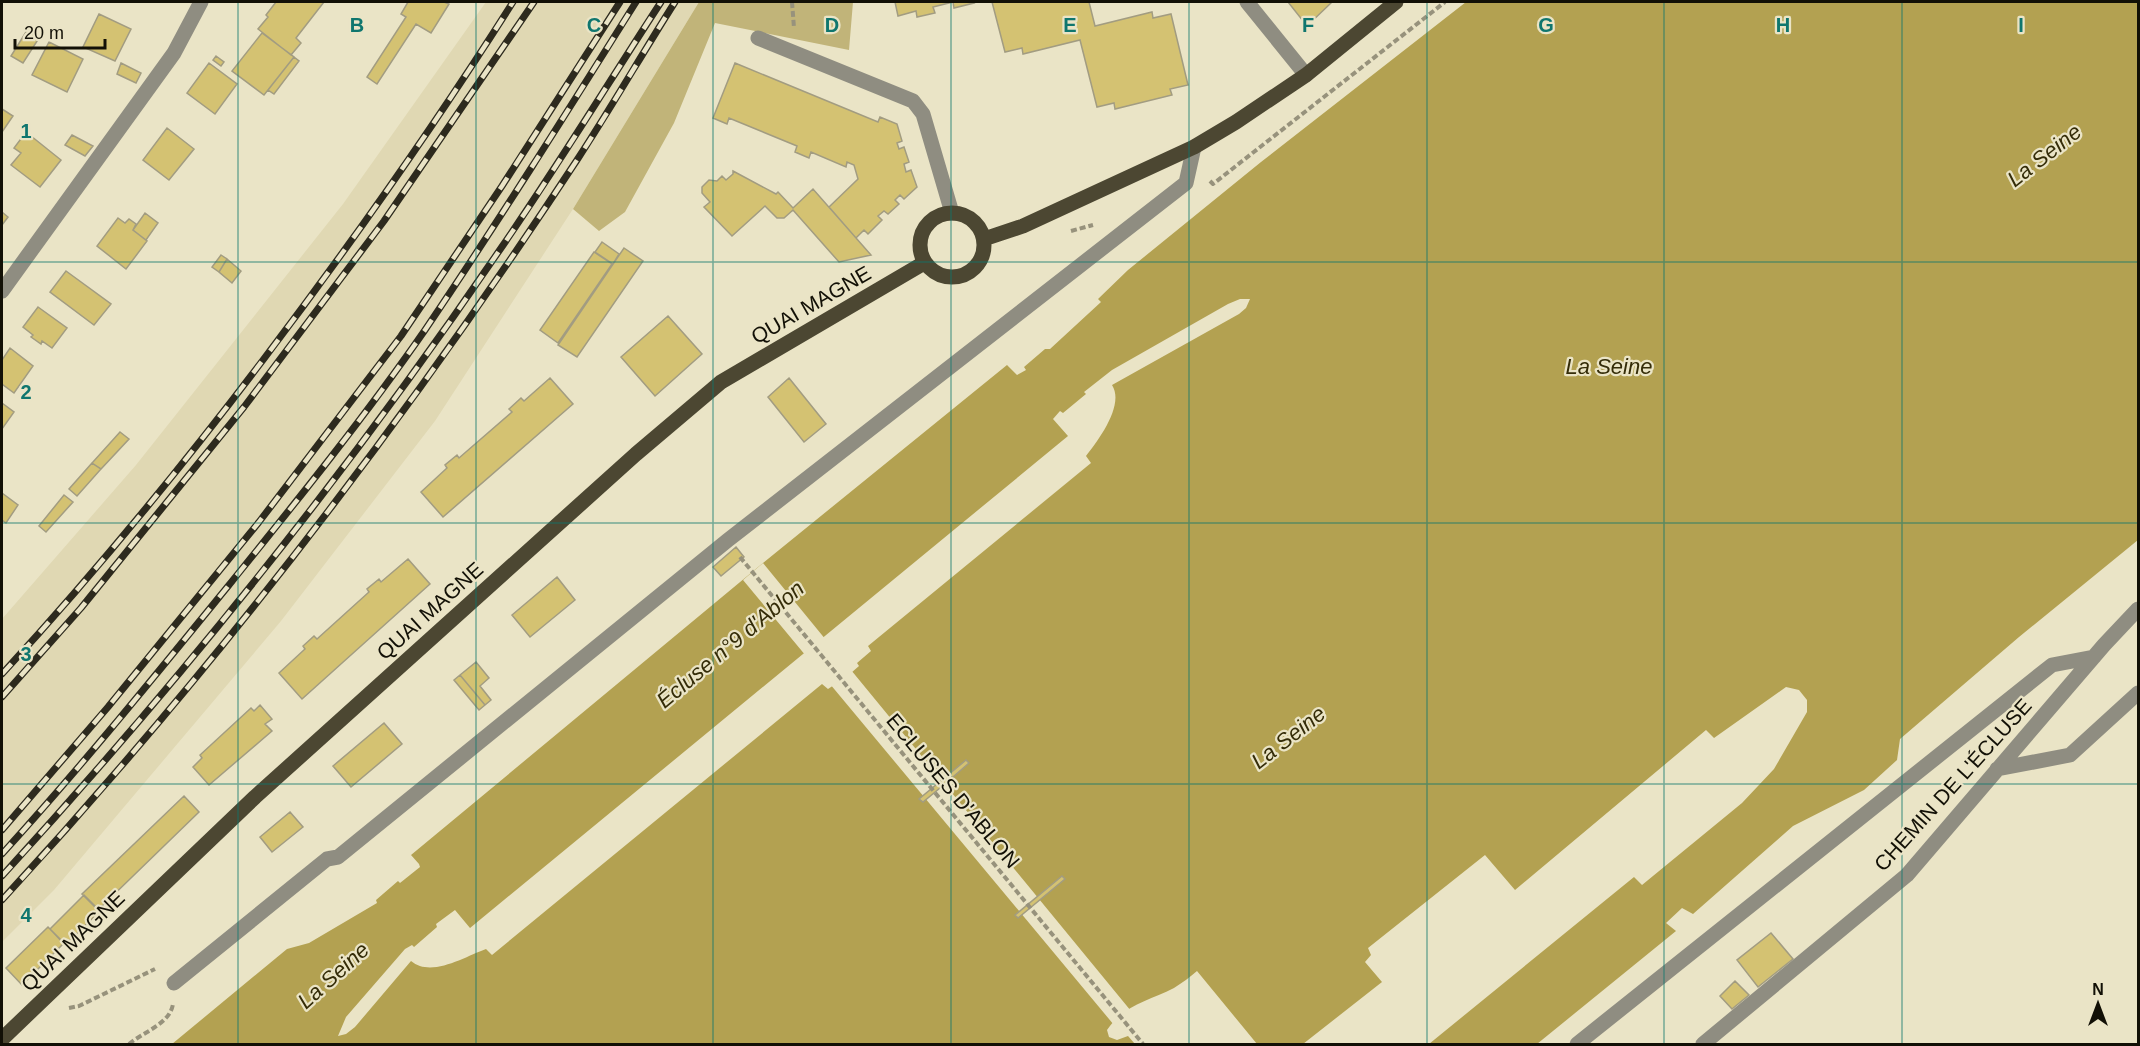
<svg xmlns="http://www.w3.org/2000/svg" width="2140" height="1046" viewBox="0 0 2140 1046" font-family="Arial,sans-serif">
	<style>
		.built { fill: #e0d8b3 }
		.green { fill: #c1b479 }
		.water { fill: #b3a151; fill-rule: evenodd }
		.pier { fill: #eae4c6 }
		.building { fill: #d4c272; stroke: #a29c81; stroke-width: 1.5 }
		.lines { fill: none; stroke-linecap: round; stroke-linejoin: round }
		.path { stroke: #97927c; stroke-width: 4; stroke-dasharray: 6 3; stroke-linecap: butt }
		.minor { stroke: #8f8d81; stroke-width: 15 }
		.major { stroke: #4c4732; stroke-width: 15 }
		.rail-casing { stroke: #2d2a1e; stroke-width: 7 }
		.rail { stroke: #eae4c6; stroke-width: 4.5; stroke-dasharray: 14; stroke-linecap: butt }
		.grid { fill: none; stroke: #0f766e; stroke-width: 1.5; stroke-opacity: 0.55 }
		.labels { text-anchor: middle; stroke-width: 4.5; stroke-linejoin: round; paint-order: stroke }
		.street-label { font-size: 21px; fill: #121006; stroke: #eae4c6 }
		.water-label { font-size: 22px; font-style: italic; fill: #342c08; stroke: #eae4c6 }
		.grid-label { font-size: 20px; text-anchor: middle; font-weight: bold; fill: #0f766e; stroke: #eae4c6; stroke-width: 4.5; stroke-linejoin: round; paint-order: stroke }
	</style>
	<rect width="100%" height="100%" fill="#eae4c6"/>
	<path class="built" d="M486,2H699L573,209L435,421L281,621L54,890L2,942V619L136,465L343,204Z"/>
	<path class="green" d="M699,2H853L849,50L715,23L674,123L625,212L599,231L573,209Z"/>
	<path class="water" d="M1466,2H2138V540L2019,637L1900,739L1897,760L1864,790L1793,826L1693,914L1682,908L1666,923L1676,931L1537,1044H1429L1634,877L1642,885L1742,803L1774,769L1807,712V700L1799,690L1786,687L1714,738L1706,730L1515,890L1485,855L1368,948L1371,955L1365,962L1382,982L1303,1044H1257L1197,971C1190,977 1182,983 1174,988C1149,1001 1125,1004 1107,1030L1109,1037L1117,1040L1128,1036L1135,1044H172L287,949L309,943L377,903L376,900L398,881L400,883L420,867L419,864L411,855L763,563L1007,365L1017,375L1026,370L1024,367L1045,349H1050L1101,302L1098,299L1128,270L1261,162ZM1240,299H1250L1246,308L1239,314L1112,385C1125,405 1098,441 1086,456L1091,463L868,646L871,651L857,663L859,666L836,686L834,685L828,689L822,684L492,955L486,949C464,957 431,978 411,961L355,1027L346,1034L338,1036L346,1017L405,949L412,945L414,947L437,927L436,924L455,910L470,928L1068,436L1053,419L1060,411L1063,413L1086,394L1084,392L1112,370L1228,304Z"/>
	<path class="pier" d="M763,563L826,640L806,656L743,580Z
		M851,670L1131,1011L1114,1025L830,684L836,683Z"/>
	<path class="building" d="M276,2H324L296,38L301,43L291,55L258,29L268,17L266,15Z
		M408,2H444L449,4L431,33L416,24L377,84L367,77L406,17L401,14Z
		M895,2H973L974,3L954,8L953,2L933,7L935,13L917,17L916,11L898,16Z
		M992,2H1089L1095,26L1152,12L1153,18L1171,14L1188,85L1170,89L1172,95L1115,109L1114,103L1097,107L1080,40L1023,54L1022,48L1005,52Z
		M1288,2H1332L1307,26Z
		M99,14L131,29L115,61L83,47Z
		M26,32L39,38L23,63L11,56Z
		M262,33L294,57L264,95L232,71Z
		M49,42L83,59L67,92L32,75Z
		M216,56L224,62L221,66L213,60Z
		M294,57L299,61L274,94L268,90Z
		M121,63L141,73L136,83L117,74Z
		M209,63L237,84L215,114L187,93Z
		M735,63L878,122L880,117L897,124L902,141L897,143L899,149L904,147L909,162L904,164L906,172L911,170L917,187L904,199L900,195L895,200L899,204L888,214L884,211L878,216L882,220L868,234L864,230L856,238L829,207L858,179L854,165L847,162L846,167L811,152L809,158L795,152L797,146L729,118L727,124L713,118Z
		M2,109L13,116L2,132Z
		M167,128L194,149L169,180L143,160Z
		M26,132L61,160L40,187L11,165L21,153L14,148Z
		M72,135L93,146L85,156L65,145Z
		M733,171L776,194L778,192L793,208L813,189L871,255L839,262L793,210L784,218H777L765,206L732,236L704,207L710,202L702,193V187L709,180L717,181L722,176L726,180L733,174Z
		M2,212L8,217L2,225Z
		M145,213L158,223L146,240L133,230Z
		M118,218L125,223L129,219L136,224L133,230L147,241L126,269L97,246Z
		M602,242L619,254L613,264L595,252Z
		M624,248L643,261L577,357L558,345Z
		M594,252L612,264L558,343L540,330Z
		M221,255L227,259L219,272L212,267Z
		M227,259L241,271L232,283L219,272Z
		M66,271L111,304L94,325L50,292Z
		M38,307L67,328L52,348L42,341L41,344L31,337L33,335L23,327Z
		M668,316L702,354L655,396L621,357Z
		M10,348L33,366L14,393L2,384V360Z
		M550,378L573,404L443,517L421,492L447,468L445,465L457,455L459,458L512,412L509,409L521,398L524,401Z
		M789,378L826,424L804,442L768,397Z
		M2,403L14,412L2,429Z
		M120,432L129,439L101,469L92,463Z
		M92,463L101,469L77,496L69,489Z
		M2,493L18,505L6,523L2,520Z
		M64,495L73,502L46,532L39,526Z
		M736,547L744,557L721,576L713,567Z
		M408,559L430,584L302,699L279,673L305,649L303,646L314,636L317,639L369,592L367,589L379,579L381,582Z
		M557,577L575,600L530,637L512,615Z
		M476,662L489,678L480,686L491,700L485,705L460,675Z
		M460,675L485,705L479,710L454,680Z
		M260,705L272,719L265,724L272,731L209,785L193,767L202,758L200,755L251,708L254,711Z
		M384,723L402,744L351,787L333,766Z
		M966,760L969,763L946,783L923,802L919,799Z
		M184,796L199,812L98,910L82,894Z
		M290,812L303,827L272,852L260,837Z
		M1062,876L1065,879L1018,918L1015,915Z
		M84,895L100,911L65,945L50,929Z
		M48,927L64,943L22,985L6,968Z
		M1771,933L1793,959L1758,987L1737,960Z
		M1735,981L1749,995L1732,1009L1720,996Z"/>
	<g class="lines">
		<path class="path" d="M792,2L794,28
			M1210,181L1213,184L1445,2
			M1071,231L1093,225
			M740,557L1143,1044
			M69,1008L79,1006L155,969
			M129,1044C143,1032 170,1024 173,1004"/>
		<path class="minor" d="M1247,2L1306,75
			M758,38L913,101L923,114L952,213
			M2,291L174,53L201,2
			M1997,769L2070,755L2138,693
			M174,983L327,859L338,857L728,540L1186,183L1194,147
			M1577,1044L2052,665L2094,657
			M1703,1044L1907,875L2104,645L2138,609"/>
		<path class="major" d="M920 245a32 32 0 1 1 64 0a32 32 0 1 1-64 0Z
			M984,239L1023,226L1194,147L1236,122L1306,75L1396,2
			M2,1039L255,797L636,454L721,382L924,263"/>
		<defs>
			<path id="rail" d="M2,674C94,574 181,468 263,360C351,244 435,125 513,2
				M2,697L81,608L244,407L384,221L534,2
				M2,830L108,707L259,522L401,336L502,186L620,2
				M2,854C81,767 155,676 229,585C296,502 364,418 425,330C498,222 567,112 636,2
				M2,876C181,680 349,471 499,251C555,170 607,85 661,2
				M2,900C213,671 405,422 577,160C611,108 642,54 675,2"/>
		</defs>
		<use href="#rail" class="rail-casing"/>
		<use href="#rail" class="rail"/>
	</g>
	<path class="grid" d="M238,2V1044M476,2V1044M713,2V1044M951,2V1044M1189,2V1044M1427,2V1044M1664,2V1044M1902,2V1044M2,262H2138M2,523H2138M2,784H2138"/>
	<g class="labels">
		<g class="street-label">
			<text transform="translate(811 305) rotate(-30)" y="7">QUAI MAGNE</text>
			<text transform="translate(430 611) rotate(-42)" y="7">QUAI MAGNE</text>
			<text transform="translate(1953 785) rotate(-48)" y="7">CHEMIN DE L'ÉCLUSE</text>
			<text transform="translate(953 791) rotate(50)" y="7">ECLUSES D'ABLON</text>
			<text transform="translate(73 941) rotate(-44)" y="7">QUAI MAGNE</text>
		</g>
		<g class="water-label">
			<text transform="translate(2044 155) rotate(-38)" y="8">La Seine</text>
			<text x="1609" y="374">La Seine</text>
			<text transform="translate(730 644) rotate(-40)" y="8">Écluse n°9 d'Ablon</text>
			<text transform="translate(1288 737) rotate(-38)" y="8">La Seine</text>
			<text transform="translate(333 975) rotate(-42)" y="8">La Seine</text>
		</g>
	</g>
	<g class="grid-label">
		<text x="357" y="32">B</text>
		<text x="594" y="32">C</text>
		<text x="832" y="32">D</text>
		<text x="1070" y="32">E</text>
		<text x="1308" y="32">F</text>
		<text x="1546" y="32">G</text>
		<text x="1783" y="32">H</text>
		<text x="2021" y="32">I</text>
		<text x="26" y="138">1</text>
		<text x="26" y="399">2</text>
		<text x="26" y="661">3</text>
		<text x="26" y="922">4</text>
	</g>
	<rect width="2140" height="1046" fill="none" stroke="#121006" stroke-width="6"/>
	<g transform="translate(2098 1004)" stroke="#eae4c6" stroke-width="4.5" paint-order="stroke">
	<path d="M0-4.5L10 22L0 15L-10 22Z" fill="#121006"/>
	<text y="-9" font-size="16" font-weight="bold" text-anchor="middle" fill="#121006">N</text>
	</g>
	<path d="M15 39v9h90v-9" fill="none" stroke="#121006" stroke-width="3"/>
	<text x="24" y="39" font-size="18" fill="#121006" stroke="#eae4c6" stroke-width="4.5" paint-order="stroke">20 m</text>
</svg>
